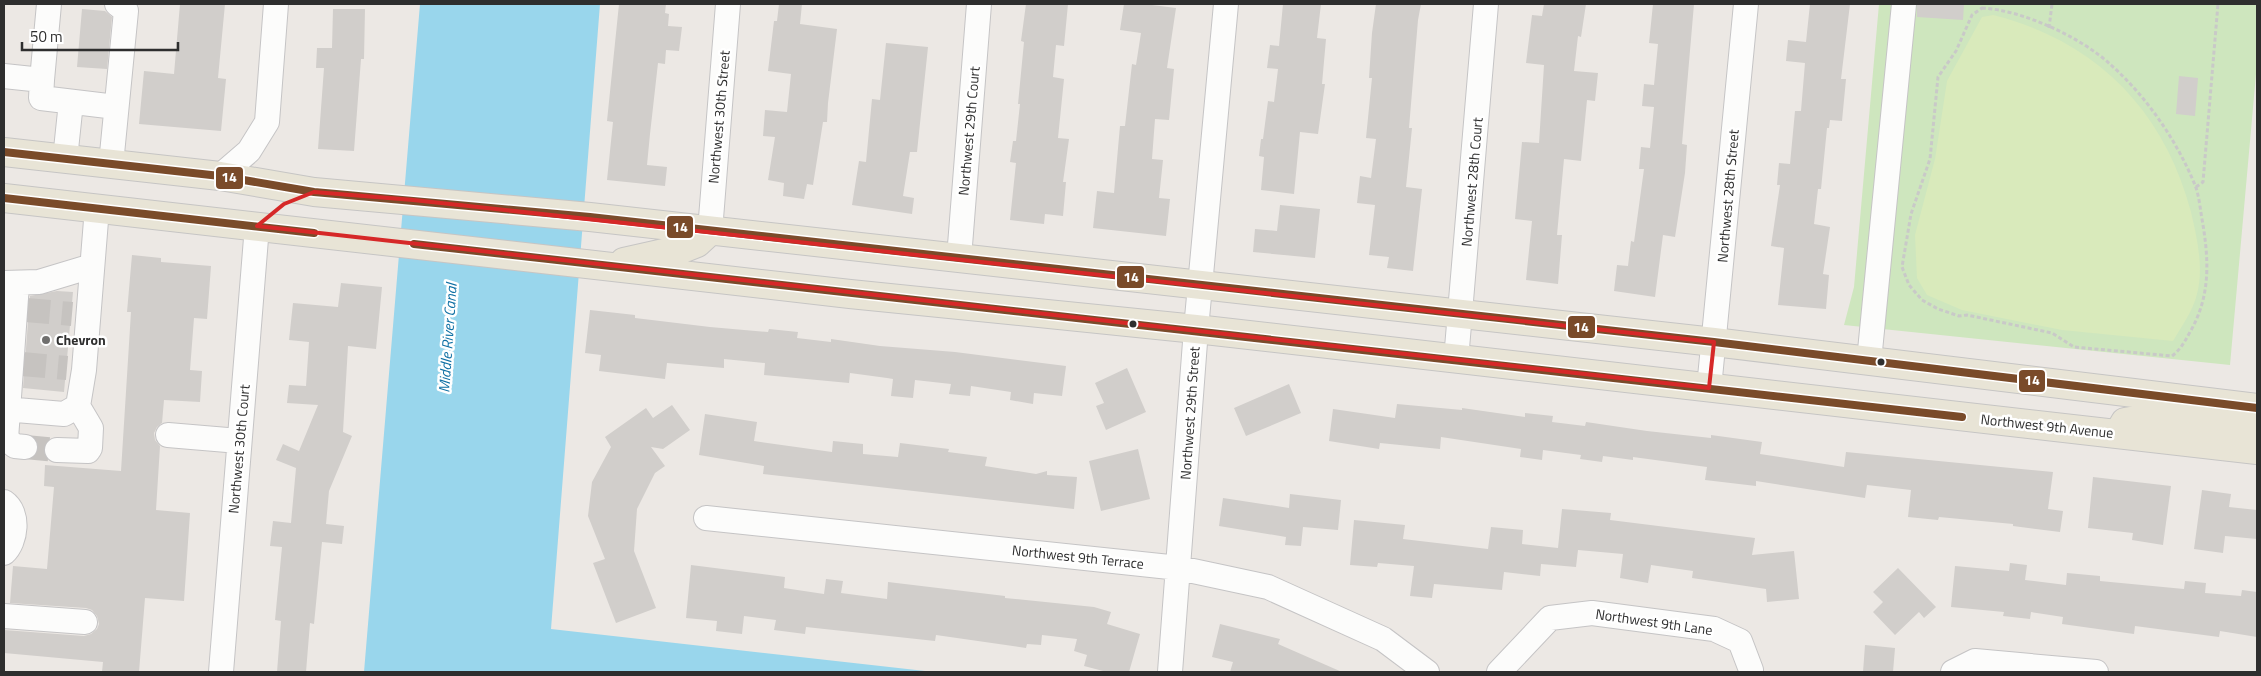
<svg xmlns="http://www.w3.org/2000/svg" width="2261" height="676" viewBox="0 0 2261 676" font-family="'Titillium Web',sans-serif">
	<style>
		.green { fill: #cee6be }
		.pitch { fill: #d9eabb }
		.water { fill: #99d6ec }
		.building { fill: #d1cecb }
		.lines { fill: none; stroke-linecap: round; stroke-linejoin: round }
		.minor-tunnel { stroke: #c6c3c0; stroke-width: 24; stroke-dasharray: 24 12; stroke-linecap: butt }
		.minor-casing { stroke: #c5c4c5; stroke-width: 26 }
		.major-casing { stroke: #c6c5c4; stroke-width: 30 }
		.path { stroke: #c9c9c8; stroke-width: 3; stroke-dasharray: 4 2.5; stroke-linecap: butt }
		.minor { stroke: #fcfcfb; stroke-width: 24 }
		.major { stroke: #e8e4d6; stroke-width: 28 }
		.bus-1-casing { stroke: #fff; stroke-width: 11 }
		.bus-1 { stroke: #7a4b2a; stroke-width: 8 }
		.marked { fill: none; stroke: #d62828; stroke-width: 4; stroke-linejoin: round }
		.bus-dot { fill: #2e2e2e; stroke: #fff; stroke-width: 2 }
		.poi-dot { fill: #706f6e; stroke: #fff; stroke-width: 2 }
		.labels { text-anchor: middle; stroke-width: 5; stroke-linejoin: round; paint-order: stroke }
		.street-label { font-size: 14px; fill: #2e2e2e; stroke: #fff }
		.poi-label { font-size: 14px; font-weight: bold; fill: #2e2e2e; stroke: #fff; text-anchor: start }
		.water-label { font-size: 15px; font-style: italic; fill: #0d6fa3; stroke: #fff }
		.line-badge { stroke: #fff; stroke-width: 2 }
		.badge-label { font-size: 14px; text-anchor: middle; font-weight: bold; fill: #fff }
	</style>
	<rect width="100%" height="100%" fill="#ece8e4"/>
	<path class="green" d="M1879,4H2257V63L2230,365L1844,325L1854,287Z"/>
	<path class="pitch" d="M1993,15C2096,41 2164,110 2191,212C2197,238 2204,268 2197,294C2193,311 2181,327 2173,341L2062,330L1962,310L1927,295L1917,278L1915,235L1935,159L1947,81L1982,17Z"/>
	<path class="water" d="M420,4H600L551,629L934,672H364Z"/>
	<path class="building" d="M180,4H225L218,78L226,79L221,131L139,124L144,71L174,74Z
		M619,4H666L665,13L669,14L668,26L682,27L679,51L666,50L665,64L658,63L650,134L647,165L667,167L665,186L607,180L613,122L607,121Z
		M779,4H802L800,24L837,29L828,103L827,122H823L813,185L807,184L804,199L783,196L784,183L768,180L775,137L763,136L765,110L787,112L791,74L768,71L774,21H777Z
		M1026,4H1068L1064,46L1056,45L1053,77L1064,79L1058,138L1069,139L1063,182H1066L1063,216L1045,214L1044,224L1010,220L1016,163L1010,162L1013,141H1016L1020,104H1018L1024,42L1021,41Z
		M1124,4H1144L1176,8L1167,68L1174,69L1169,120L1155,119L1152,159L1163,160L1159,198L1170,199L1166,236L1093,228L1097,191L1114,193L1120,126H1125L1132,64L1136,65L1141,33L1120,30Z
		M1283,4H1321L1317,38L1326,39L1322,84H1325L1318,134L1300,132L1294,194L1261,190L1264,157L1259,156L1261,139H1263L1268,101L1274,102L1278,69L1267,68L1270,45L1279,46Z
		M1376,4H1421L1418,20L1409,128H1412L1406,187L1422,189L1413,271L1387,268L1389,257L1369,255L1375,205L1357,203L1360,176L1371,178L1376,139L1366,138L1372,78H1369L1372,33Z
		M1544,4H1586L1581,37L1578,36L1574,71L1598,73L1595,101L1587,100L1581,161L1564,159L1557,235H1562L1558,284L1526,280L1532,221L1515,219L1522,142L1539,143L1544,65L1526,63L1532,15L1542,16Z
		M1653,4H1694L1682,144L1687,145L1685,173L1675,237L1663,235L1655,297L1614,291L1617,265L1628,266L1631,241L1634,242L1644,169H1639L1641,147L1650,148L1654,107L1642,106L1644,84L1654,85L1658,44L1649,43Z
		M1810,4H1850L1841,79H1846L1842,121L1830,120L1829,128H1827L1821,189H1818L1814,224L1830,227L1823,274L1829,275L1826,309L1778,305L1784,248L1771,246L1780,185H1777L1779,163L1790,164L1795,111H1801L1805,63L1786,61L1788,40L1806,42Z
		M1917,4H1964L1963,20L1917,17Z
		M82,9L105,11L112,17L107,69L77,67Z
		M333,9H365L364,59H361L354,151L318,149L324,68H316L317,48H332Z
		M886,43L928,47L917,152H910L903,196L914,198L912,214L852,205L859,161L866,162L872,99L880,100Z
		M2179,76L2198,78L2195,116L2176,114Z
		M1280,205L1320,209L1315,258L1253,252L1255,229L1277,231Z
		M132,255L161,258V262L211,266L207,319L194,318L190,370L202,371L200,402L164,400L162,423L157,427L154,433L155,440L160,446L156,510L190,513L184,601L145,598L139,672H102L103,662L4,653V630L84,636L91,634L97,629L99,624L97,616L92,610L86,608L10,603L13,566L47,569L54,487L44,486L45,465L121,471L131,312H127Z
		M341,283L382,287L376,349L348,346L343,432L352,436L329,491L326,524L344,526L342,544L322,542L314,624L310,623L306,672H277L281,621L275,620L282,547L270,546L273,521L291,523L296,468L276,460L283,444L299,451L318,405L287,403L289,385L306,386L309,342L289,340L293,303L338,307Z
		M57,291L73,292L64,392L23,388L30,296Z
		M590,310L635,315V318L710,327L768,332L769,329L798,332L797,338L831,342V339L880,346L955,352L1066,366L1062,396L1034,393L1033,404L1010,400L1011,392L971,386L970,396L949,394L951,384L915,380L913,398L891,396L893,379L887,378L850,373L849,383L764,375L765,363L724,359V368L667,363L665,379L599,371L601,355L585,353Z
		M1127,368L1146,412L1106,430L1096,406L1104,403L1095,383Z
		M1289,384L1301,413L1246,436L1234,408Z
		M1397,404L1462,410V408L1525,417V413L1553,416L1552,422L1585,426L1586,422L1647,431L1711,438V435L1762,442L1760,454L1844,467L1846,452L2053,472L2048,509L2063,511L2060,532L2013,526V524L1939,517L1938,520L1908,517L1911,490L1867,485L1865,498L1756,481V486L1705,480L1707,467L1633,457V460L1603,456L1602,462L1580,459L1581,455L1543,450L1542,460L1520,457L1521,449L1441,437L1440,449L1380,443L1379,449L1329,441L1333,409L1395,418Z
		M672,405L690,430L663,449L651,447L665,466L655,473L637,509L634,551L656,608L616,623L593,563L605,559L588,516L592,482L611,447L605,437L646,408L653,418Z
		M705,414L757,422L754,441L832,452L833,441L863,444V454L898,457L900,443L949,449L948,452L987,457L985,466L1036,474L1047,471V475L1077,477L1074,509L763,474L764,466L699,455Z
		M1138,449L1150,499L1101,511L1089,461Z
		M2093,477L2171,486L2163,545L2132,540L2133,533L2088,528Z
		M2202,490L2231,494L2229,507L2257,510V539L2225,536L2223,553L2194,549Z
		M1290,494L1341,500L1338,530L1303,527L1301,546L1285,545L1286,537L1219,526L1223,498L1289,508Z
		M1562,509L1611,513L1610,520L1755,538L1752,555L1794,551L1799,599L1767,602L1766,589L1692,578L1693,571L1651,565L1648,583L1620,578L1623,554L1578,550L1576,567L1541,564L1540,576L1504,572L1502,590L1434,584L1432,598L1410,596L1414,566L1378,563L1377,567L1350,565L1354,520L1405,525L1403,539L1488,549L1491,527L1523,530L1522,544L1558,548Z
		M2010,563L2027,565L2025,580L2066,585L2067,573L2100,576V581L2184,589L2185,581L2206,583L2205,593L2241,596L2242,590L2257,592V637L2220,631L2219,637L2135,626L2134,634L2062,624L2063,617L2031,612L2030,619L2003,616L2004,612L1951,607L1955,566L2009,571Z
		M691,565L785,577L784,588L824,594L826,579L843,581L841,593L887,599L888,582L1005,596V598L1094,607L1111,612L1107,624L1140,634L1129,672H1107L1084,666L1087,655L1074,651L1077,639L1042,635L1041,645L1027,644L1026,648L936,635L935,641L806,627L805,634L774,630L776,620L744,616L742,634L716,631L717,621L686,618Z
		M1898,568L1936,607L1924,618L1919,612L1895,635L1873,612L1883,602L1873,592Z
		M1220,624L1280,639L1278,644L1342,672H1230L1233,662L1212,657Z
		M1865,645L1895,648L1893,672H1863Z"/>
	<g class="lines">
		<path class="minor-tunnel" d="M26,310L72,314
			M22,364L67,368
			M25,447L57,450"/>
		<defs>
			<path id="minor" d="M4,76L42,80L49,4
				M42,80L41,98L116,107
				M65,159L71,102
				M111,164L126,11L117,4
				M220,176L249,151L267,122L276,4
				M710,231L728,4
				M959,258L979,4
				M4,283L39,282L92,266
				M17,284L6,439L15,446L25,447
				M1456,360L1486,4
				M1869,361L1904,4
				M1709,388L1746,4
				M4,409L64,414L78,406L84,370L97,208
				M168,435L239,441
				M57,450L88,451L90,448L91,428L78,406
				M4,502C20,513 16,542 4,553
				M706,518L1179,568L1268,587L1383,639L1427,672
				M4,616L85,622
				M221,672L257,226
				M1170,672L1196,329L1226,4
				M1499,672L1550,618L1592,613L1714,629L1740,641L1751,670
				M1953,672L1975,661L2096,672"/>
			<path id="major" d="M4,152L220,176L314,192L590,217L959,258L1714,342L2257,408
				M4,198L850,294L1196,329L2257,450
				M624,262L682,249L697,243L710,231
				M2118,434L2125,422L2153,417L2257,430"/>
		</defs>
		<use href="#minor" class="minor-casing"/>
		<use href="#major" class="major-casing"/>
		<path class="path" d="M1982,8C2022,10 2081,37 2111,65C2147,97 2177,141 2195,185C2199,195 2200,208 2202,219C2209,259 2211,296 2190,332C2185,341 2181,349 2172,356L2074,347L2052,333L1967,315L1959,316L1938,309L1922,300L1909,285L1902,267L1911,214L1930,159L1938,77L1956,51L1972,15Z
			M2049,28L2052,4
			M2196,187L2203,182L2218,4"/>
		<use href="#minor" class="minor"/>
		<use href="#major" class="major"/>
		<defs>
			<path id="bus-1" d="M4,152L220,176L314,192L590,217L959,258L1714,342L2257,408
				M4,198L314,233
				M414,244L1962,417"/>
		</defs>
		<use href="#bus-1" class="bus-1-casing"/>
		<use href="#bus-1" class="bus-1"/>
	</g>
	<path class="marked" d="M314,192L413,200L1714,342L1709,388L257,226L284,204Z"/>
	<g class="bus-dot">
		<circle cx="1133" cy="324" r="4.5"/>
		<circle cx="1881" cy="362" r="4.5"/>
	</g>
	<circle class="poi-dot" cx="46" cy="340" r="5"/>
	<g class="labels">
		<g class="street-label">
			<text transform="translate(719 117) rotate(-85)" y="5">Northwest 30th Street</text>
			<text transform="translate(969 131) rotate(-85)" y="5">Northwest 29th Court</text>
			<text transform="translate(1472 182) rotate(-85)" y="5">Northwest 28th Court</text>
			<text transform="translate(1728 196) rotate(-85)" y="5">Northwest 28th Street</text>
			<text transform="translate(1190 413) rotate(-86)" y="5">Northwest 29th Street</text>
			<text transform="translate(2047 426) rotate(6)" y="5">Northwest 9th Avenue</text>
			<text transform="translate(239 449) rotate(-85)" y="5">Northwest 30th Court</text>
			<text transform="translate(1078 557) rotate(6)" y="5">Northwest 9th Terrace</text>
			<text transform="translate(1654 622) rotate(8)" y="5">Northwest 9th Lane</text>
		</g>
		<g class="poi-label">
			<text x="56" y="345">Chevron</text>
		</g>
		<g class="water-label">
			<text transform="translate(448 338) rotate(-86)" y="5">Middle River Canal</text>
		</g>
	</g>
	<g class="line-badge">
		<rect x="215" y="166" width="29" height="24" rx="5" fill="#7a4b2a"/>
		<rect x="666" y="215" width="28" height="24" rx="5" fill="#7a4b2a"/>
		<rect x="1116" y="265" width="29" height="24" rx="5" fill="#7a4b2a"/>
		<rect x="1567" y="315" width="29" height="24" rx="5" fill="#7a4b2a"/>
		<rect x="2018" y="369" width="28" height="24" rx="5" fill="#7a4b2a"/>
	</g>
	<g class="badge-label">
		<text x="229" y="182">14</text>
		<text x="680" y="232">14</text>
		<text x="1131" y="282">14</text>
		<text x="1581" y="332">14</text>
		<text x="2032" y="385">14</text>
	</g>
	<rect width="2261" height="676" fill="none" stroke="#2e2e2e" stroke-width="10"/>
	<path d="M22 42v8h156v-8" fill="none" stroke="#2e2e2e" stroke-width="2.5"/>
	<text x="30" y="42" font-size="15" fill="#2e2e2e" stroke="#ffffff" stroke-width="4" paint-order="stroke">50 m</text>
</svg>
